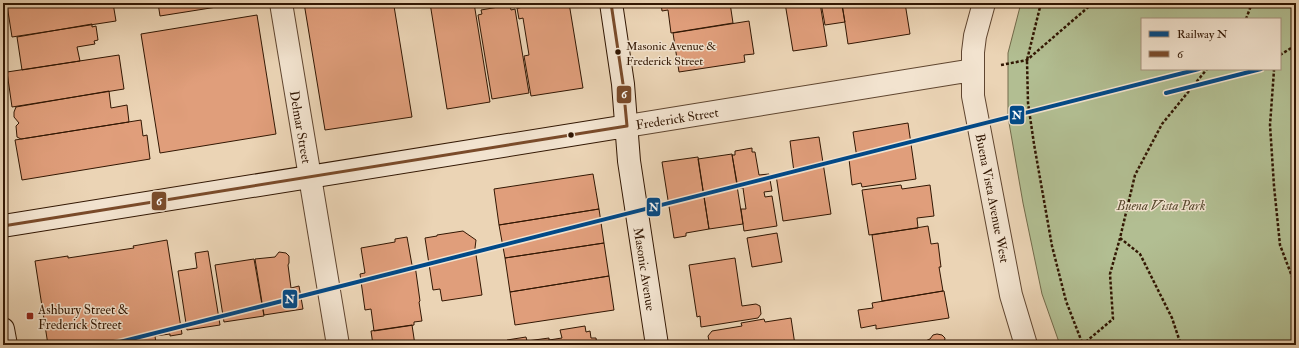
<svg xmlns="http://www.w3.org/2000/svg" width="1299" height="348" viewBox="0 0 1299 348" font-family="'IM FELL Double Pica',serif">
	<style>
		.green { fill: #b2be92; stroke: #726a4a; fill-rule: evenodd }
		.building { fill: #e09e7b; stroke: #321703 }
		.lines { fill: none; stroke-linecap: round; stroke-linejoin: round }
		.street-casing { stroke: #604630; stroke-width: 24 }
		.secondary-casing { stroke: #321703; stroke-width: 24 }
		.path { stroke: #321703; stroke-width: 2.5; stroke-dasharray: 3 2; stroke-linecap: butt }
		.street { stroke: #f2e3cf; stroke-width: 22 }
		.secondary { stroke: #f2e3cf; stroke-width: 22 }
		.bus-1-casing { stroke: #f2e3cf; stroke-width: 6 }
		.bus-1 { stroke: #7a4b2a; stroke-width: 3 }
		.rail-1-casing { stroke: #f2e3cf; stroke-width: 7 }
		.rail-1 { stroke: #004988; stroke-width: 4 }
		.bus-dot { fill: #321703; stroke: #f2e3cf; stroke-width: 1.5 }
		.poi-dot { fill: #8f2418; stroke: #f2e3cf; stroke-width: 1.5 }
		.labels { text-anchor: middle; stroke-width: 3; stroke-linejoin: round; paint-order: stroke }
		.bus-label { font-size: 12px; fill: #321703; stroke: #f2e3cf; text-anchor: start }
		.street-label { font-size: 13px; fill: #321703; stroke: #f2e3cf }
		.park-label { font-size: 13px; font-style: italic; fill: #58492e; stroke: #f2e3cf }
		.poi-label { font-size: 13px; fill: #321703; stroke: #f2e3cf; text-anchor: start }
		.line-badge { stroke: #f2e3cf; stroke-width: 1.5 }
		.badge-label { font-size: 11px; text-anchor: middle; font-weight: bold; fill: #fff }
	</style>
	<rect width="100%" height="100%" fill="#ebd4b5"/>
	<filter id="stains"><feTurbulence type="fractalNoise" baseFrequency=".005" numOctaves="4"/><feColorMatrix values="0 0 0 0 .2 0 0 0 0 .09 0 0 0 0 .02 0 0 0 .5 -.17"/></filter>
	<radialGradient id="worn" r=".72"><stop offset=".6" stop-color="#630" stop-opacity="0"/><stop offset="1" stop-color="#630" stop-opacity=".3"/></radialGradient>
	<path class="green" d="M1021,3H1296V345H1060L1042,294L1023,203L1008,117V53ZM1142,19H1280V69H1142Z"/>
	<path class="building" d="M21,3H113L116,21L12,37L7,5Z
		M158,3H242L160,16Z
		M304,3H345V6L350,5V3H414L394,6L412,117L325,130Z
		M430,3H474L490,102L447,109Z
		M518,3H548L518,8Z
		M548,3H569L583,88L531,96L524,56L529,55L523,18L519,19L517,8Z
		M661,3H730L733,23L671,33L668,10L662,11Z
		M785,3H820L827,46L793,51Z
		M821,3H836L837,7L842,6L845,22L825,25Z
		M842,3H905L910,34L848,44Z
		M510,5L511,10L515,9L529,93L492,99L478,15L482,14L481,10Z
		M257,15L276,134L160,153L141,34Z
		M749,21L754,54L744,55L745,62L679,72L673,33Z
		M92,24V27L96,26L98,40L94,41L95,44L77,47L80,61L22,70L17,37Z
		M119,55L124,89L12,107L7,72Z
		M109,91L111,108L127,105L129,122L21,139L17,137L16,126L19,123L14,117V112L16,107Z
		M141,120L143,136L147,135L150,159L22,180L15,140Z
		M908,123L916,179L862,187L861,183L852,185L849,159L857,158L853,132Z
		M819,137L831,214L783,221L776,175L794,172L790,141Z
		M752,148V152H755L759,175L769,174L772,191L764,192L765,197L772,196L777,226L744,231L741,209H746L743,188H738L732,155H735V151Z
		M732,154L743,224L709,229L698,159Z
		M698,157L709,229L686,233V236L674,238L662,162Z
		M593,174L599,209L499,225L494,189Z
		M901,185L902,189L930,185L934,216L917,218L918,228L869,235L862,190Z
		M599,209L604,243L505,258L499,225Z
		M928,226L931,244L938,243L941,267H939L943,291L882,301L872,235Z
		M463,231L476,240L475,248L482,295L442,301L440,289L433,290L425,238L437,236V235Z
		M777,233L782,262L752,267L747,238Z
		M407,237L412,265H415L420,301L419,302L422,321L414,322V325L374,331L371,309L365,310L360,274L365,273L361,248L395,242V239Z
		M167,240L182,334L170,336V334L155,336L156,344L147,345H48L35,261L68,256V258L134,248L133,246Z
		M604,243L609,276L510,292L505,258Z
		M208,251L220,325L187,330L178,271L197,268L195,253Z
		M279,252L286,253L289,256V263L288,265L291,288L299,286L303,309L264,315L255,259L275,257Z
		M735,258L742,306L756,304L760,306L761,314L758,318L701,327L700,316L697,317L689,265Z
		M254,259L264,316L224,322L215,265Z
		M609,276L614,310L515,325L510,292Z
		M943,291H944L949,318L876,329V325L861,328L858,310L873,308L872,303Z
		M791,318L795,345H710L708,336L712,331L742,326L741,323L764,319L765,322Z
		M412,325L415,345H373L371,331Z
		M585,326L586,332L590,331L591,338H596L597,345H508L507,340L526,337L527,341L549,338V340L562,338L560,330Z
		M937,334L942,335L945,338L944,345H916L930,339L933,335Z"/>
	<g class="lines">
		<defs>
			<path id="street" d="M281,3C299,117 320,231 338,345
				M984,3L975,36L973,52V96L1011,295L1026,345
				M627,126L973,70"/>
			<path id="secondary" d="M611,3L623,84L629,161L657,345
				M3,226L627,126
				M3,329L6,345"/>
		</defs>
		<use href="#street" class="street-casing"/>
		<use href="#secondary" class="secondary-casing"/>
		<path class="path" d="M1041,3L1027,60L1028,103L1034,144L1052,246L1066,301L1083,345
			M1246,19L1252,3
			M1280,55L1296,45
			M1001,65L1027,60L1093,3
			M1273,69L1274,70L1270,125L1274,186L1280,245L1296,287
			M1120,238L1140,254L1172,318L1181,345
			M1082,345L1113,319L1110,274L1120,238L1135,175L1162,124L1207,69"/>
		<use href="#street" class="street"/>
		<use href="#secondary" class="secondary"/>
		<defs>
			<path id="bus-1" d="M611,3L623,84L627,126
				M3,226L627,126"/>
		</defs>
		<use href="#bus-1" class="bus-1-casing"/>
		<use href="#bus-1" class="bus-1"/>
		<defs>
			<path id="rail-1" d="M1166,93L1261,69
				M108,345L1199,69"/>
		</defs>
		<use href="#rail-1" class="rail-1-casing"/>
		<use href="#rail-1" class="rail-1"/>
	</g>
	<g class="bus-dot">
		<circle cx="618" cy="52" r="3.5"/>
		<circle cx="571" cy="135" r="3.5"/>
	</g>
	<rect class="poi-dot" x="26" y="312" width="8" height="8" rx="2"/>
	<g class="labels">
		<g class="bus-label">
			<text x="626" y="50">Masonic Avenue &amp;<tspan x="626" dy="15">Frederick Street</tspan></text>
		</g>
		<g class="street-label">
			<text transform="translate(677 118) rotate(-9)" y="5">Frederick Street</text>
			<text transform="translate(301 127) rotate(80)" y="5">Delmar Street</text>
			<text transform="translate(993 198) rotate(79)" y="5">Buena Vista Avenue West</text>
			<text transform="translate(645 269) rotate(81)" y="5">Masonic Avenue</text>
		</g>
		<g class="park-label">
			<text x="1161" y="210">Buena Vista Park</text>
		</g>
		<g class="poi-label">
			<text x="38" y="314">Ashbury Street &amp;<tspan x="38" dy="15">Frederick Street</tspan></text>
		</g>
	</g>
	<g class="line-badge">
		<rect x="616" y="85" width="16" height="19" rx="4" fill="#7a4b2a"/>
		<rect x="1009" y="105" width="16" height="20" rx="4" fill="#004988"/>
		<rect x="151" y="191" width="16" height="20" rx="4" fill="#7a4b2a"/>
		<rect x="646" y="197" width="15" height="20" rx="4" fill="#004988"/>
		<rect x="282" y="289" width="16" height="20" rx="4" fill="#004988"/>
	</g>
	<g class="badge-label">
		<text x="624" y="98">6</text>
		<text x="1017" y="119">N</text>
		<text x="159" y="205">6</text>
		<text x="654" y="211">N</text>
		<text x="290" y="303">N</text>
	</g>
	<rect width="1299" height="348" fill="none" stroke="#ebd4b5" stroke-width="16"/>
	<rect x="4" y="4" width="1291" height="340" fill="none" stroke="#321703" stroke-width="2"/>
	<rect x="8" y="8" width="1283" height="332" fill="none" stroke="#321703"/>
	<rect x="1141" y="18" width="140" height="52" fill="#f2e3cf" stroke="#a5917d"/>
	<rect x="1149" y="31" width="20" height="6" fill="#004988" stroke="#a5917d"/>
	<text x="1177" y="38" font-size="12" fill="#321703">Railway N</text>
	<rect x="1149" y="51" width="20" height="6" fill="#7a4b2a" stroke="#a5917d"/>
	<text x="1177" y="58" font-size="12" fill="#321703">6</text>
	<rect width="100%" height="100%" filter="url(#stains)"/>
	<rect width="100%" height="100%" fill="url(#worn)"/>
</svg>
